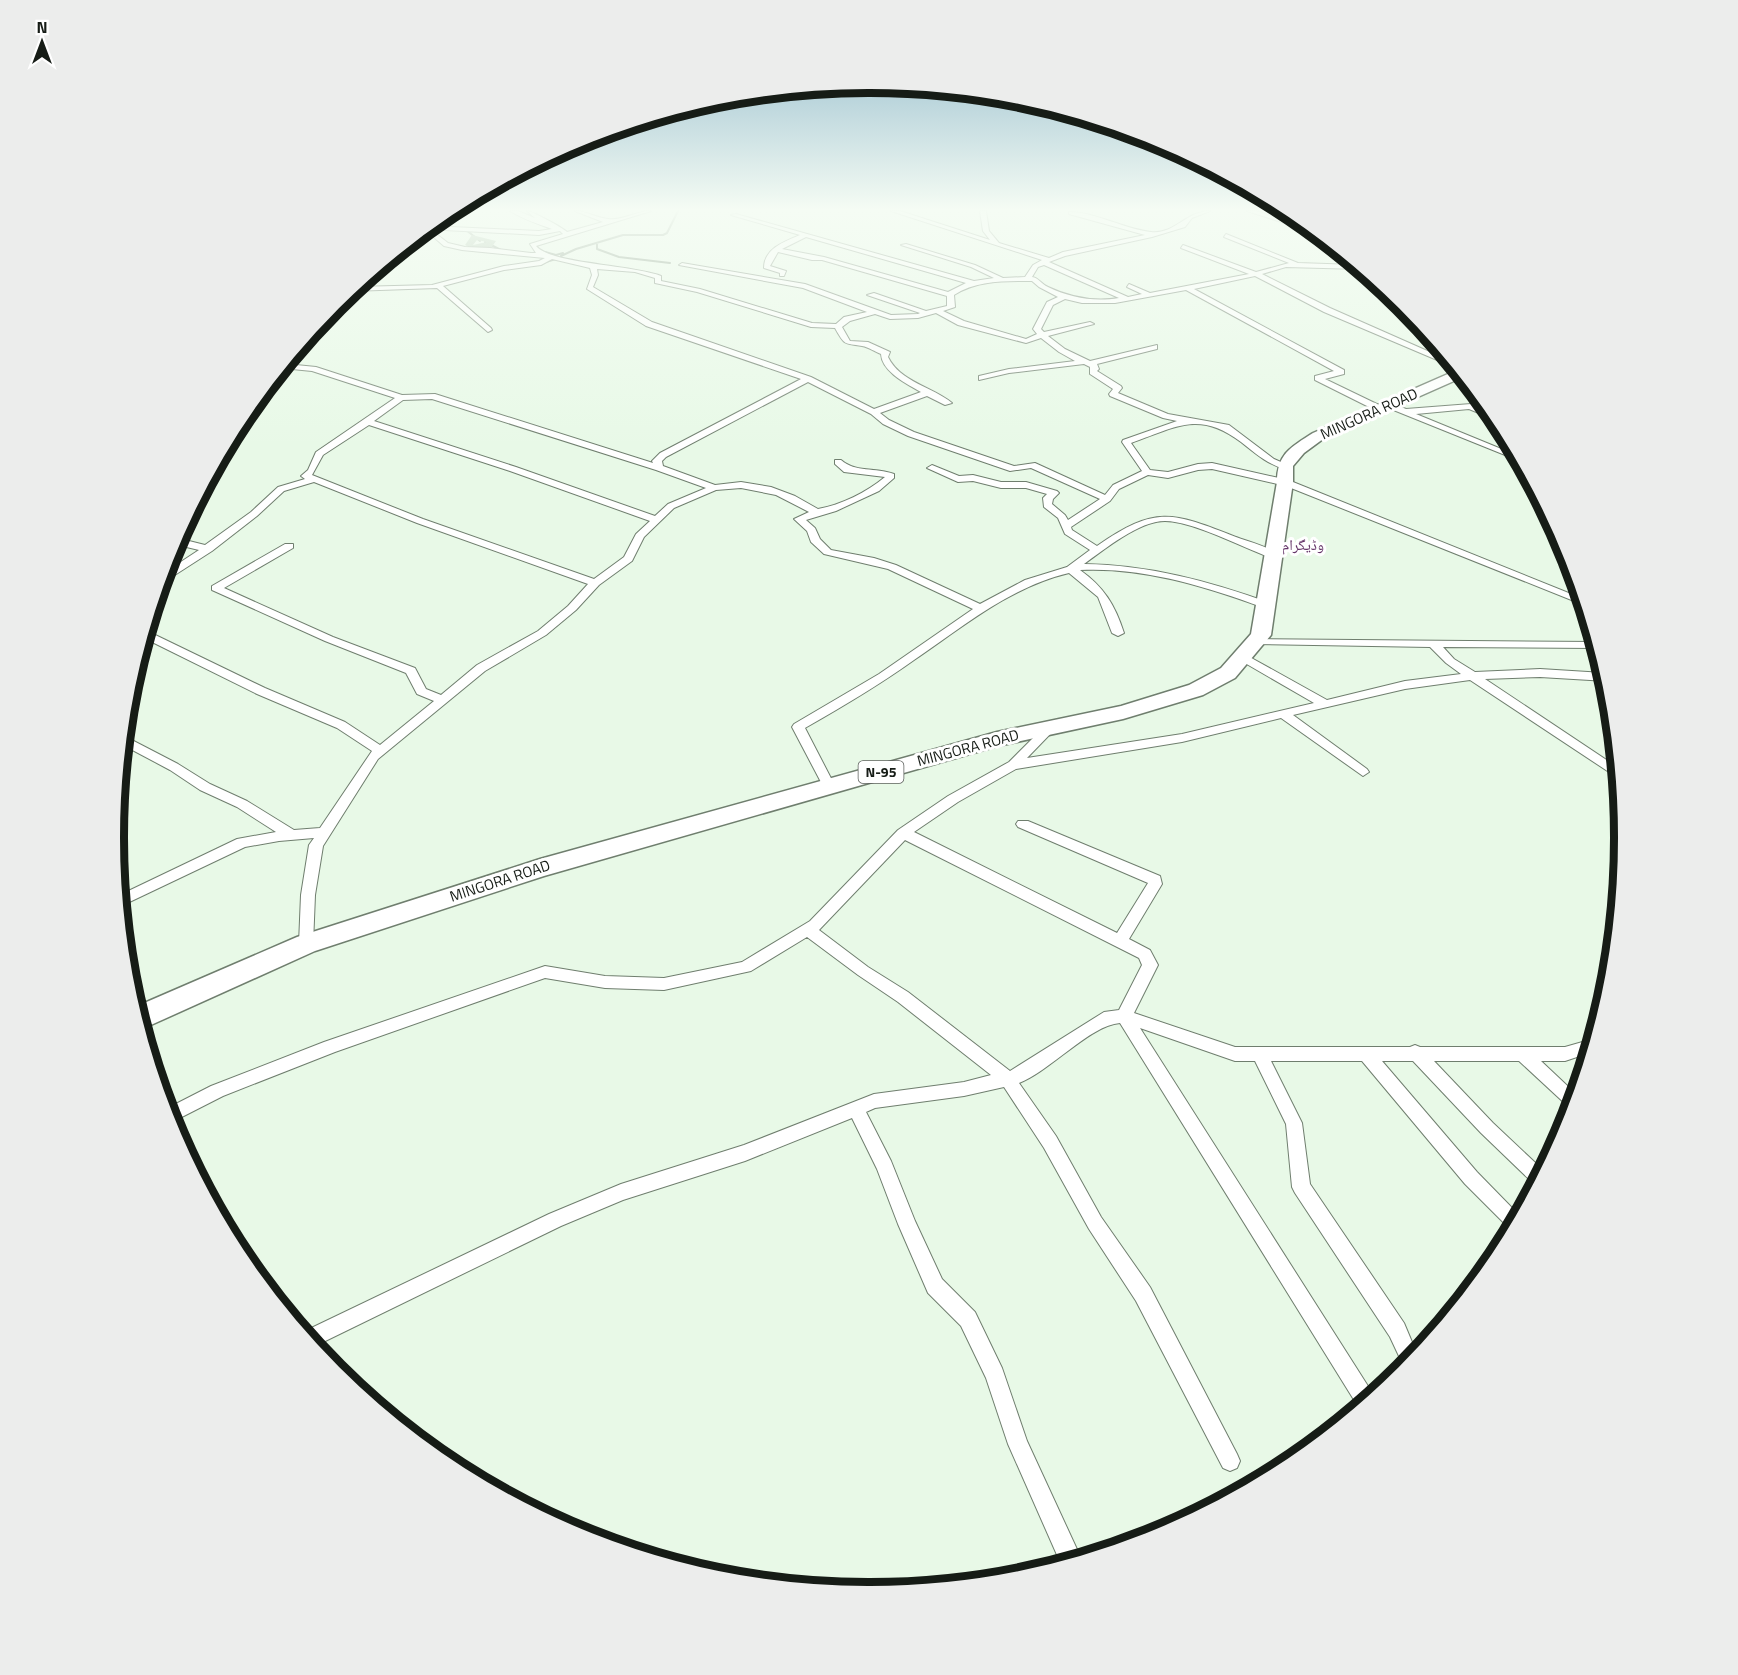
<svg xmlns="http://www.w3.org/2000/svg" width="1738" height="1675" viewBox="0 0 1738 1675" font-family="'Titillium Web','Noto Naskh Arabic',sans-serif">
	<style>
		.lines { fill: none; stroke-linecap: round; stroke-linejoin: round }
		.stream { stroke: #708570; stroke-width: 2 }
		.canal { fill: #97b296; fill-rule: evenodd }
		.street-casing { stroke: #6f7e6e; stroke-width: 2 }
		.highway-casing { stroke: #6f7e6e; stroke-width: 3 }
		.street { fill: #fff; fill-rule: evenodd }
		.highway { fill: #fff; fill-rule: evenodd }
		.labels { text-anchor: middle; stroke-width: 6; stroke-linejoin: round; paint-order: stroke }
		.shield { fill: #fff; stroke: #5c605c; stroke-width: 1.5 }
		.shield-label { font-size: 14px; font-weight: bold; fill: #161c16 }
		.street-label { font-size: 15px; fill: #161c16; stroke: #fff }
		.far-quarter-label { font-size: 15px; fill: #643468; stroke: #fff }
		.rim { fill: none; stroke: #161c16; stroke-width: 8 }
	</style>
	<rect width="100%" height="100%" fill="#e8f9e7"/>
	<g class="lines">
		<path class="stream" d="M425,230H466L480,241
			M485,242L501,250
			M597,244V249L619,257L670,263
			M545,252L556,255L563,253
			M561,256L576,249L623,235H663L667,233L678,211
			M539,264L556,259"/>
		<path class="canal" d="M472,235L496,241L491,248L472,249L465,245ZM477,240L487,242L473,245Z"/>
		<defs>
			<path id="street" d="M510,211H518L535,218L527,211C532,211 563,228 567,232L603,222L575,211C587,211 596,218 608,219C621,221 637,211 651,211L536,246C551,264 634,265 661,276V281L700,289L812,323L836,324L844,317L867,312L803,288L679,265L682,263L805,284L891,315L918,314L920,313L867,295L874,293L926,311L947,306V296L822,260H812L778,252L770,266L786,271L784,276H780V273L764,268C764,249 783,242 800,235L731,215L736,214L974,281L994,278L971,267L901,245L906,244L975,265L1003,278L1025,277L1033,265L1042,260L891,211H900L990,240L983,231L980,211H986L989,231L999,243L1049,258L1063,252L1145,235L1069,214V212C1096,212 1123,229 1151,232C1174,235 1186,211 1210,211L1192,218L1185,227L1152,237L1065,256L1049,262L1128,297L1142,294L1127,287L1129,284L1150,293L1249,274L1181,248L1183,245L1256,272L1289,263L1224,237L1226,234L1298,263L1356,265L1360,269L1286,267L1262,274L1330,308L1450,361L1456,368L1324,312L1255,276L1194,289L1344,370V374L1325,379L1383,407V411H1377L1315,380V376L1334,371L1186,290L1115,303H1082L1065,299L1053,305L1041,329L1044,332L1090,322L1094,324L1048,336L1065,349L1090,361L1157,345V349L1097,364L1099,369L1097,371L1121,386L1122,388L1118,393L1168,414L1229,425L1274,459L1290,466L1285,469C1267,464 1255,453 1241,442C1199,410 1176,427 1131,443L1150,470L1168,472L1198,464L1212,463L1288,480L1581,598L1584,605L1286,486L1212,469L1198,470L1168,478L1148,475L1119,489L1110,501L1071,527L1072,530L1097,546C1156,505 1172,512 1236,537C1249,542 1268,546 1278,555L1273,558L1269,557C1242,547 1192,521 1165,521C1139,521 1105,549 1084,564C1149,565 1209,581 1270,603V607H1262C1204,586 1143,567 1080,570C1104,587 1115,605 1124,633L1118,636L1112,633L1098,597L1069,573C1010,587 964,626 914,660C879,685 842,707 805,728L835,786L829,791L823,786L792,727L794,724L879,674L973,609L888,569L824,554L811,542L807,531L794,519L809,512L776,495L741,488L716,490L674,508L644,537L632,561L599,585L576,610L546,635L485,671L378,759L323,846L315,895L313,944L311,948L306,950L301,948L299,944L301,895L309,845L314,838L279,841L245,847L121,906L120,895L237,839L276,832L237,807L200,790L170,770L123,745L124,736L178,764L210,784L247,801L294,830L320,828L372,751L337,728L257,694L144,638L147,631L265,688L345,722L380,745L434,701L417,694L406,673L325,641L212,590V586L285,544H293V548L224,588L333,637L415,668L426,689L441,695L477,665L538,631L568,606L588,584L417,523L314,482L284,491L257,516L212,551L167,580L162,581L164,573L199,550L174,544L177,538L205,545L251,512L278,487L305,479L301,476L308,470L316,452L395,398L312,371L282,368L286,364L316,367L402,395L435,394L653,463L652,461L660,453L801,379L646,326L587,289L592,275L590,268L552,259L541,265L504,270L443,286L491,328L492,330L488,332L437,288L351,291L356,287L432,285L504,266L539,261L545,258L462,250L444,246L430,234L435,233L448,243L465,247L490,248L531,253H536L530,244L563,234L560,231L539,235L426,229L430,226L539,231L552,229C538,224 523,219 510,211ZM806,237L966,283L948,292L824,257L782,249ZM1044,265L1119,298C1094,302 1071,298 1048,287C1041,284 1039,278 1032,277L1038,267ZM597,269L635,272L655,278V283L697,292L811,327L835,328C845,346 844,343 862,346C869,347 875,352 881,354C882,372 907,384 921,392L874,409L811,377L652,322L593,287L598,275ZM1032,281L1039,287L1058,297L1047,302L1033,329L1037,334L1026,339L964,321L943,311L955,307L954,295C977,280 1005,281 1032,281ZM936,313L958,325L1026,343L1041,338L1059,352L1075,361L1009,369L979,376V380L1009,373L1084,364L1090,367V374L1113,389L1109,394L1110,396L1163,418L1177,421L1123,440L1122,442L1142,471L1113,485L1105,495L1035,463L1014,466L914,432L889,420L880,413L927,396L945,405L952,403C933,387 900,382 888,357L890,352L868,342L850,341L842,327L850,321L875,314L890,319L918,318ZM808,382L871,414L883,424L908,436L1010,471L1031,468L1100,499L1068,520L1065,515L1052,504L1053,499L1059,493L1057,491L1026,482H1001L973,475L959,476L932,465L927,468L958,482L973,481L1001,488H1026L1047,494L1043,498L1044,507L1058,518L1065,534L1090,550L1067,567L1025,580L980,604L896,565L874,558L831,550L820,539L815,528L806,520L836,511L879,491L894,478V474C875,467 856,473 841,460H835V464L844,472L885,477C867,492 841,505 818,509L795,496L771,487L741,482L715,485L663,466L662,461L666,457ZM432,399L656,470L706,488L668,504L655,516L516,467L374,421L403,400ZM369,425L510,471L650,521L636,534L624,557L594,579L423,519L312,475L323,455Z
				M1247,211H1256L1312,229L1319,234Z
				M1389,402L1406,409L1484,403L1488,407L1479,408L1494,414L1498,421L1469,409L1416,414L1516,455L1520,461L1386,407L1385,405Z
				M1254,639L1595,642L1596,648L1443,647L1454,659L1475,672L1540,669L1604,673L1607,681L1540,677L1485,679L1617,767L1618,778L1470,680L1405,689L1293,715L1367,769L1369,772L1363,776L1281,718L1182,742L1016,769L958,802L914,832L1117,933L1148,883L1018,827L1016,824L1018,821H1028L1160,876L1162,884L1129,939L1150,950L1158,965L1134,1013L1235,1047H1410L1415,1045L1420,1047H1565L1593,1039L1589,1053L1565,1061H1541L1576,1094L1572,1110L1519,1061H1434L1493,1123L1543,1170L1535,1185L1481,1133L1413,1061H1382L1477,1172L1519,1215L1511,1230L1465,1184L1362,1061H1271L1302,1123L1310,1184L1404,1323L1417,1354L1405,1369L1390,1337L1295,1193L1292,1187L1286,1124L1255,1061H1235L1140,1028L1373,1394L1359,1408L1120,1023C1090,1025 1049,1072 1019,1083L1056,1136L1101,1217L1150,1287L1237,1454L1240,1461L1237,1468L1230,1471L1223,1468L1136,1301L1089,1229L1044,1148L1004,1087L964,1096L875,1108L866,1112L891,1161L915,1221L942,1279L975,1312L1002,1368L1027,1441L1081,1558L1061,1564L1008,1444L986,1378L961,1326L928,1293L898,1224L877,1169L852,1118L745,1161L623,1200L561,1226L315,1346L303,1332L549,1214L621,1184L744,1145L874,1094L964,1082L991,1075L898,1002L858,975L807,937L751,971L664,990L605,988L545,978L335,1052L223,1096L170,1123L166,1109L211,1086L324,1042L545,966L605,976L664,978L742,962L810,921L898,830L948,796L1009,762L1047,724H1055L1057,727L1027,758L1182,734L1314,703L1238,659V655H1246L1327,700L1405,681L1461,674L1446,663L1430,647L1250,644L1248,642ZM905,840L1139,958L1142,965L1119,1010L1104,1012L1010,1071L908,992L868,967L819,930Z"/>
			<path id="highway" d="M1457,370L1463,377L1323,439L1304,453L1293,466V482L1271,635L1235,678L1203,695L1123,719L998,746L544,876L315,951L142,1029L135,1007L297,937L540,859L997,732L1121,706L1189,685L1221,668L1251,634L1277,482C1277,454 1291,447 1313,433Z"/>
		</defs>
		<use href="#street" class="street-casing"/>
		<use href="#highway" class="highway-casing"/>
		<use href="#street" class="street"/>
		<use href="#highway" class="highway"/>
	</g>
	<linearGradient id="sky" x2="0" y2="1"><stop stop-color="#87b3c7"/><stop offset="0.47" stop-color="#f5fcf4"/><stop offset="1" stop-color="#f5fcf4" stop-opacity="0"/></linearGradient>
	<rect width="1738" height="446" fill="url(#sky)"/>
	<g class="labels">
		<rect class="shield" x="858.5" y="761" width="45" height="22" rx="4.5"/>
		<g class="shield-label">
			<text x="881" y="777">N-95</text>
		</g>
		<g class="street-label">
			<text transform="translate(1369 414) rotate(-24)" y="5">MINGORA ROAD</text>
			<text transform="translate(968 748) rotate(-15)" y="5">MINGORA ROAD</text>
			<text transform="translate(500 881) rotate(-18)" y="5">MINGORA ROAD</text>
		</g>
		<g class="far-quarter-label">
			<text x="1303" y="550">وڈیگرام</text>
		</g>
	</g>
	<path d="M0 0H1738V1675H0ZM868 93H870A744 744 0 0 1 1614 837V838A744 744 0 0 1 870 1582H868A744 744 0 0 1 124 838V837A744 744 0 0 1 868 93Z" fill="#ecedec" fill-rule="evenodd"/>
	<path class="rim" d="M868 93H870A744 744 0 0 1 1614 837V838A744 744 0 0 1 870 1582H868A744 744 0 0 1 124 838V837A744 744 0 0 1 868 93Z"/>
	<g transform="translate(42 42)" stroke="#ffffff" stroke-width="4.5" paint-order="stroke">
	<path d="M0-4.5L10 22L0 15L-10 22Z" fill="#161c16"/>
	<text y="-9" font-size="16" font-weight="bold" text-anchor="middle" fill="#161c16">N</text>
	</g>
</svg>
